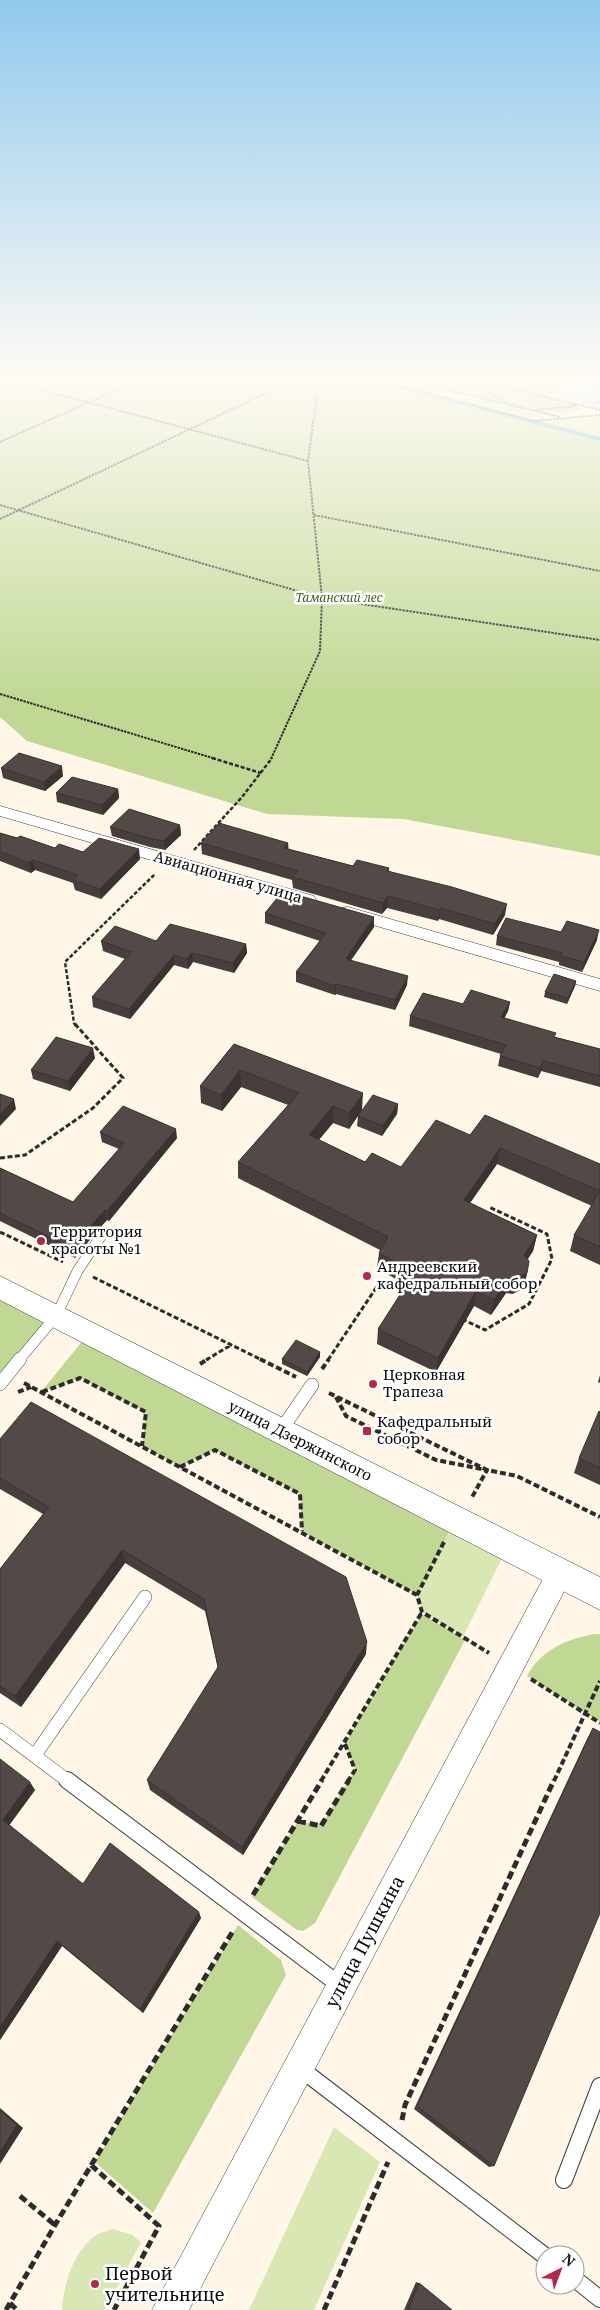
<svg xmlns="http://www.w3.org/2000/svg" width="600" height="2310" viewBox="0 0 600 2310" font-family="'Noto Serif',serif">
	<style>
		.green { fill: #d9e7b4 }
		.forest { fill: #c0d893 }
		.water { fill: #aee8f5; stroke: #37adca }
		.lines { fill: none; stroke-linecap: round; stroke-linejoin: round }
		.stream { stroke: #37adca; stroke-width: 4 }
		.service-far2-casing { stroke: #3d3d3d; stroke-width: 11 }
		.service-far1-casing { stroke: #3d3d3d; stroke-width: 14 }
		.service-casing { stroke: #3d3d3d; stroke-width: 18 }
		.minor-casing { stroke: #3d3d3d; stroke-width: 1 }
		.tertiary-casing { stroke: #3d3d3d; stroke-width: 1 }
		.path-far4 { stroke: #2c2c2c; stroke-width: 2; stroke-dasharray: 2.5 1; stroke-linecap: butt }
		.path-far3 { stroke: #2c2c2c; stroke-width: 2.5; stroke-dasharray: 4 2; stroke-linecap: butt }
		.path-far2 { stroke: #2c2c2c; stroke-width: 3; stroke-dasharray: 5 2.5; stroke-linecap: butt }
		.path-far1 { stroke: #2c2c2c; stroke-width: 4; stroke-dasharray: 6 3; stroke-linecap: butt }
		.path { stroke: #2c2c2c; stroke-width: 5; stroke-dasharray: 8 4; stroke-linecap: butt }
		.service-far2 { stroke: #fff; stroke-width: 10 }
		.service-far1 { stroke: #fff; stroke-width: 13 }
		.service { stroke: #fff; stroke-width: 16 }
		.minor { fill: #fff; fill-rule: evenodd }
		.tertiary { fill: #fff; fill-rule: evenodd }
		.wall { fill: #473f3d }
		.shaded-wall { fill: #3a3332 }
		.building { fill: #534947; stroke: #3a3332 }
		.poi-dot { fill: #b7264a; stroke: #fff; stroke-width: 2 }
		.labels { text-anchor: middle; stroke-width: 5; stroke-linejoin: round; paint-order: stroke }
		.far-park-label { font-size: 12px; font-style: italic; fill: #38601d; stroke: #fff }
		.street-label { font-size: 15px; fill: #0a0a0a; stroke: #fff }
		.poi-label { font-size: 15px; fill: #0a0a0a; stroke: #fff; text-anchor: start }
		.near-street-label { font-size: 18px; fill: #0a0a0a; stroke: #fff }
		.near-poi-label { font-size: 18px; fill: #0a0a0a; stroke: #fff; text-anchor: start }
	</style>
	<rect width="100%" height="100%" fill="#fff6e8"/>
	<path class="green" d="M388,379H398L449,393L558,417L531,418L385,381Z
		M512,382L600,407V410L504,387Z
		M600,417V436L577,432L541,422Z
		M450,1530L503,1556L463,1637L422,1612L417,1595Z
		M334,2127L380,2162L314,2310H249Z
		M113,2229L132,2235L141,2242L105,2310H62C63,2285 75,2247 98,2234C103,2232 109,2230 113,2229Z"/>
	<path class="forest" d="M0,379H366L518,419L541,422L577,432L600,436V856L403,819L267,814L27,741L0,717Z
		M395,379H470L482,384L548,397L579,407L580,409L564,414L530,408L523,412L505,406L509,403L462,393L455,394L425,384H413Z
		M0,1296L50,1321L7,1375L0,1371Z
		M84,1339L450,1530L417,1595L302,1532L300,1494L215,1450L180,1467L142,1446L146,1412L80,1378L41,1392Z
		M422,1614L465,1640L315,1923L303,1931L297,1930L252,1897L298,1821L321,1825L355,1770L345,1743Z
		M594,1634H600V1722L527,1676C542,1649 565,1640 594,1634Z
		M238,1925L281,1960L286,1975L153,2213L95,2162Z"/>
	<path class="water" d="M502,379H600V404L581,402L580,399L571,396Z"/>
	<g class="lines">
		<path class="stream" d="M367,379L600,439"/>
		<defs>
			<path id="service-far2" d="M19,1360L56,1316L78,1270L101,1236"/>
			<path id="service-far1" d="M0,1384L20,1359
				M281,1430L312,1385
				M0,1730L68,1781
				M35,1755L145,1597"/>
			<path id="service" d="M67,1780L341,1986
				M301,2069L545,2256
				M564,2180L600,2086
				M575,2279L600,2299"/>
			<path id="minor" d="M0,806L314,896L316,900L314,904H302L0,816Z
				M348,907L600,979V991L342,916L340,912L342,908Z
				M560,1560L569,1564L573,1573L569,1582L189,2310H152L551,1564Z"/>
			<path id="tertiary" d="M0,1276L600,1577V1610L0,1300Z"/>
		</defs>
		<use href="#service-far2" class="service-far2-casing"/>
		<use href="#service-far1" class="service-far1-casing"/>
		<use href="#service" class="service-casing"/>
		<use href="#minor" class="minor-casing"/>
		<use href="#tertiary" class="tertiary-casing"/>
		<path class="path-far4" d="M1,379L308,461
			M373,379L534,421L600,415
			M401,379L561,417
			M469,379L600,410
			M478,382L487,392L509,403
			M536,410L577,406
			M0,442L141,379
			M0,505L322,598L600,640
			M314,515L600,571
			M0,519L296,379
			M0,694L216,759
			M271,759L320,651L322,598L308,461L319,379"/>
		<path class="path-far3" d="M212,758L261,773
			M194,850L242,797L272,758
			M76,1026L74,1023L65,962L155,874"/>
		<path class="path-far2" d="M0,1158L25,1155L93,1108L123,1078L75,1024
			M0,1232L63,1262
			M93,1277L262,1360
			M462,1319L485,1330L529,1304L552,1259L547,1234L489,1207
			M206,1360L231,1345
			M328,1360L380,1282L404,1293"/>
		<path class="path-far1" d="M260,1359L296,1377
			M200,1364L208,1359
			M322,1369L329,1359
			M24,1383L417,1595
			M18,1392L31,1387
			M42,1392L80,1378L146,1412L142,1446
			M329,1393L487,1470L517,1476L600,1517
			M336,1397L346,1416L436,1460L487,1470L471,1499
			M378,1432L384,1420
			M180,1467L215,1450L300,1494L302,1531
			M444,1542L417,1595L422,1612L489,1653
			M531,1679L600,1723
			M345,1744L355,1770L348,1781
			M321,1781L422,1612
			M554,1781L600,1681"/>
		<path class="path" d="M298,1821L321,1826L349,1780
			M253,1895L322,1780
			M402,2120L405,2105L554,1780
			M91,2165L159,2226L114,2310
			M20,2196L55,2225
			M10,2303L17,2310
			M6,2310L55,2225L233,1931
			M324,2310L388,2162"/>
		<use href="#service-far2" class="service-far2"/>
		<use href="#service-far1" class="service-far1"/>
		<use href="#service" class="service"/>
		<use href="#minor" class="minor"/>
		<use href="#tertiary" class="tertiary"/>
	</g>
	<path class="wall" d="M1,768L63,776L45,791L3,778Z
		M118,789L119,798L103,815L57,802L56,793Z
		M180,825L181,835L165,850L150,847L112,836L110,827Z
		M0,833L55,848L83,852L140,859L101,899L75,890L73,883L35,870L31,873L0,861Z
		M201,843H288V849L353,866L389,868V871L505,915L493,935L439,919L438,921L387,908L382,914L293,888L292,880L202,854Z
		M265,913L374,927L351,960L407,985L395,1010L336,994L335,995L296,982V972L320,941L265,923Z
		M561,932L597,940L582,972L559,965V962L496,945L497,936Z
		M101,941H156L246,944L247,953L234,973L193,962L188,969L174,965L130,1019L93,1007L92,997L125,959L103,951Z
		M576,981L575,986L567,1004L544,997L545,992Z
		M510,1002L508,1011L504,1018L555,1037L600,1049V1087L541,1071L538,1078L498,1066L500,1056L501,1054L409,1026L410,1016L463,1004Z
		M234,1044L362,1110L349,1129L333,1123L319,1140L365,1162L401,1167L470,1135L600,1164V1265L570,1251L574,1235L592,1206L497,1164L470,1203L537,1235L533,1251L527,1260V1273L524,1288L512,1294L506,1293L491,1315L474,1306L436,1372L377,1344L378,1329L406,1285L377,1268L379,1253L380,1250L238,1178V1162L288,1105L241,1087L222,1111L201,1103L200,1086Z
		M95,1058L70,1091L33,1079L31,1070Z
		M398,1104L397,1114L382,1136L357,1126L358,1116Z
		M100,1132L177,1138L109,1221L107,1220L96,1232L75,1258L0,1221V1168L73,1202L119,1149L102,1142Z
		M320,1352V1357L307,1376L282,1364V1359Z
		M600,1375V1383L598,1382Z
		M600,1412V1485L574,1473L579,1458Z
		M0,1439L366,1654L243,1855L150,1790L147,1780L218,1668L205,1611L125,1563L21,1707L0,1693V1569L43,1514L0,1489Z
		M593,1728L494,2166L489,2167L414,2109L587,1739Z
		M0,1759L35,1790L9,1825L83,1884L201,1918L143,2013L62,1946L0,2040Z
		M416,2282L419,2283L452,2310H404Z"/>
	<path class="shaded-wall" d="M62,766L63,776L45,791L44,782Z
		M118,789L119,798L103,815L102,805Z
		M180,825L181,835L165,850L164,841Z
		M288,843L289,854L284,848Z
		M139,849L140,859L101,899L100,889Z
		M33,860L35,870L31,873L29,863Z
		M388,896L387,908L382,914L383,903Z
		M507,904L505,915L493,935L495,924Z
		M441,908L439,919L438,921L440,910Z
		M374,917V927L345,969L346,959Z
		M599,930L597,940L582,972L584,962Z
		M246,944L247,953L234,973L233,963Z
		M192,953L193,962L188,969L187,959Z
		M174,955V965L130,1019L129,1009Z
		M408,976L407,985L395,1010V1000Z
		M576,981L575,986L567,1004L568,998Z
		M336,984V994L335,995V986Z
		M510,1002L508,1011L500,1027L501,1017Z
		M93,1048L95,1058L70,1091L68,1081Z
		M543,1061L541,1071L538,1078L540,1068Z
		M240,1070L241,1087L222,1111L221,1095Z
		M363,1093L362,1110L349,1129V1113Z
		M14,1099L16,1109L0,1126V1114Z
		M398,1104L397,1114L382,1136L383,1126Z
		M333,1106V1123L309,1151V1135Z
		M176,1129L177,1138L109,1221L107,1211Z
		M500,1148L497,1164L461,1216L464,1200Z
		M105,1210L107,1220L96,1232L75,1258L72,1248L94,1222Z
		M537,1235L533,1251L520,1271L524,1255Z
		M527,1273L524,1288L512,1294L516,1279Z
		M509,1278L506,1293L491,1315L494,1300Z
		M476,1291L474,1306L436,1372L438,1358Z
		M320,1352V1357L307,1376V1372Z
		M122,1550L125,1563L21,1707L15,1696Z
		M367,1642L366,1654L243,1855L242,1847Z
		M30,1782L35,1790L8,1827L3,1820Z
		M199,1912L201,1918L143,2013L140,2009Z
		M57,1941L62,1946L0,2040V2027Z
		M0,2108L23,2128L0,2164Z"/>
	<path class="building" d="M19,753L62,766L44,782L1,768Z
		M72,777L118,789L102,805L56,793Z
		M129,809L180,825L164,841L149,838L110,827Z
		M219,823L288,843L284,848L353,866L357,860L389,868L387,871L452,887L507,904L495,924L441,908L440,910L388,896L383,903L292,877L298,871L201,843Z
		M0,833L17,838L20,836L55,848L59,844L83,852L99,838L139,849L100,889L73,880L78,875L33,860L29,863L0,852Z
		M283,891L374,917L346,959L408,976L395,1000L336,984L335,986L296,972L326,933L265,913Z
		M506,918L561,932L567,921L599,930L584,962L561,956L562,953L497,936Z
		M170,924L246,944L233,963L192,953L187,959L174,955L129,1009L92,997L131,952L101,941L115,926L156,941Z
		M554,974L576,981L568,998L545,992Z
		M471,990L510,1002L501,1017L556,1033L554,1037L600,1049V1076L543,1061L540,1068L500,1056L506,1045L410,1016L423,993L463,1004Z
		M56,1037L93,1048L68,1081L31,1070Z
		M234,1044L363,1093L349,1113L333,1106L309,1135L365,1162L372,1153L401,1167L436,1120L470,1135L485,1115L600,1164V1247L574,1235L600,1191L500,1148L464,1200L537,1235L524,1255L529,1261L527,1273L516,1279L509,1278L494,1300L476,1291L438,1358L378,1329L414,1273L379,1253L388,1237L238,1162L299,1093L240,1070L221,1095L200,1086Z
		M0,1094L14,1099L0,1114Z
		M373,1095L398,1104L383,1126L358,1116Z
		M123,1106L176,1129L107,1211L105,1210L94,1222L72,1248L0,1213V1168L73,1202L124,1143L100,1132Z
		M296,1340L320,1352L307,1372L282,1359Z
		M31,1402L346,1577L367,1642L242,1847L147,1780L218,1667L204,1599L122,1550L15,1696L0,1686V1569L49,1507L0,1478V1439Z
		M599,1411L600,1412V1468L579,1458Z
		M593,1728L600,1732V1913L494,2166L417,2106Z
		M0,1759L30,1782L3,1820L83,1884L110,1843L199,1912L140,2009L57,1941L0,2027Z
		M0,2110L17,2125L0,2152Z
		M419,2283L452,2310H408Z"/>
	<linearGradient id="sky" x2="0" y2="1"><stop stop-color="#91c9ed"/><stop offset="0.54" stop-color="#fffbf5"/><stop offset="1" stop-color="#fffbf5" stop-opacity="0"/></linearGradient>
	<rect width="600" height="702" fill="url(#sky)"/>
	<g class="poi-dot">
		<circle cx="41" cy="1241" r="5"/>
		<circle cx="367" cy="1276" r="5"/>
		<circle cx="373" cy="1384" r="5"/>
		<rect x="362" y="1426" width="10" height="10" rx="2.5"/>
		<circle cx="95" cy="2284" r="5"/>
	</g>
	<g class="labels">
		<g class="far-park-label">
			<text x="339" y="602">Таманский лес</text>
		</g>
		<g class="street-label">
			<text transform="translate(228 877) rotate(16)" y="5">Авиационная улица</text>
			<text transform="translate(300 1441) rotate(27)" y="5">улица Дзержинского</text>
		</g>
		<g class="poi-label">
			<text x="51" y="1237">Территория<tspan x="51" dy="17">красоты №1</tspan></text>
			<text x="377" y="1272">Андреевский<tspan x="377" dy="17">кафедральный собор</tspan></text>
			<text x="383" y="1380">Церковная<tspan x="383" dy="17">Трапеза</tspan></text>
			<text x="377" y="1427">Кафедральный<tspan x="377" dy="17">собор</tspan></text>
		</g>
		<g class="near-street-label">
			<text transform="translate(365 1942) rotate(-62)" y="6">улица Пушкина</text>
		</g>
		<g class="near-poi-label">
			<text x="105" y="2280">Первой<tspan x="105" dy="21">учительнице</tspan></text>
		</g>
	</g>
	<g transform="translate(560 2270) rotate(42)"><circle r="24" fill="#ffffff" stroke="#9d9d9d"/>
	<path d="M0-4L9 19L0 12L-9 19Z" fill="#b7264a"/>
	<text y="-8" font-size="14" font-weight="bold" text-anchor="middle" fill="#0a0a0a">N</text>
	</g>
</svg>
